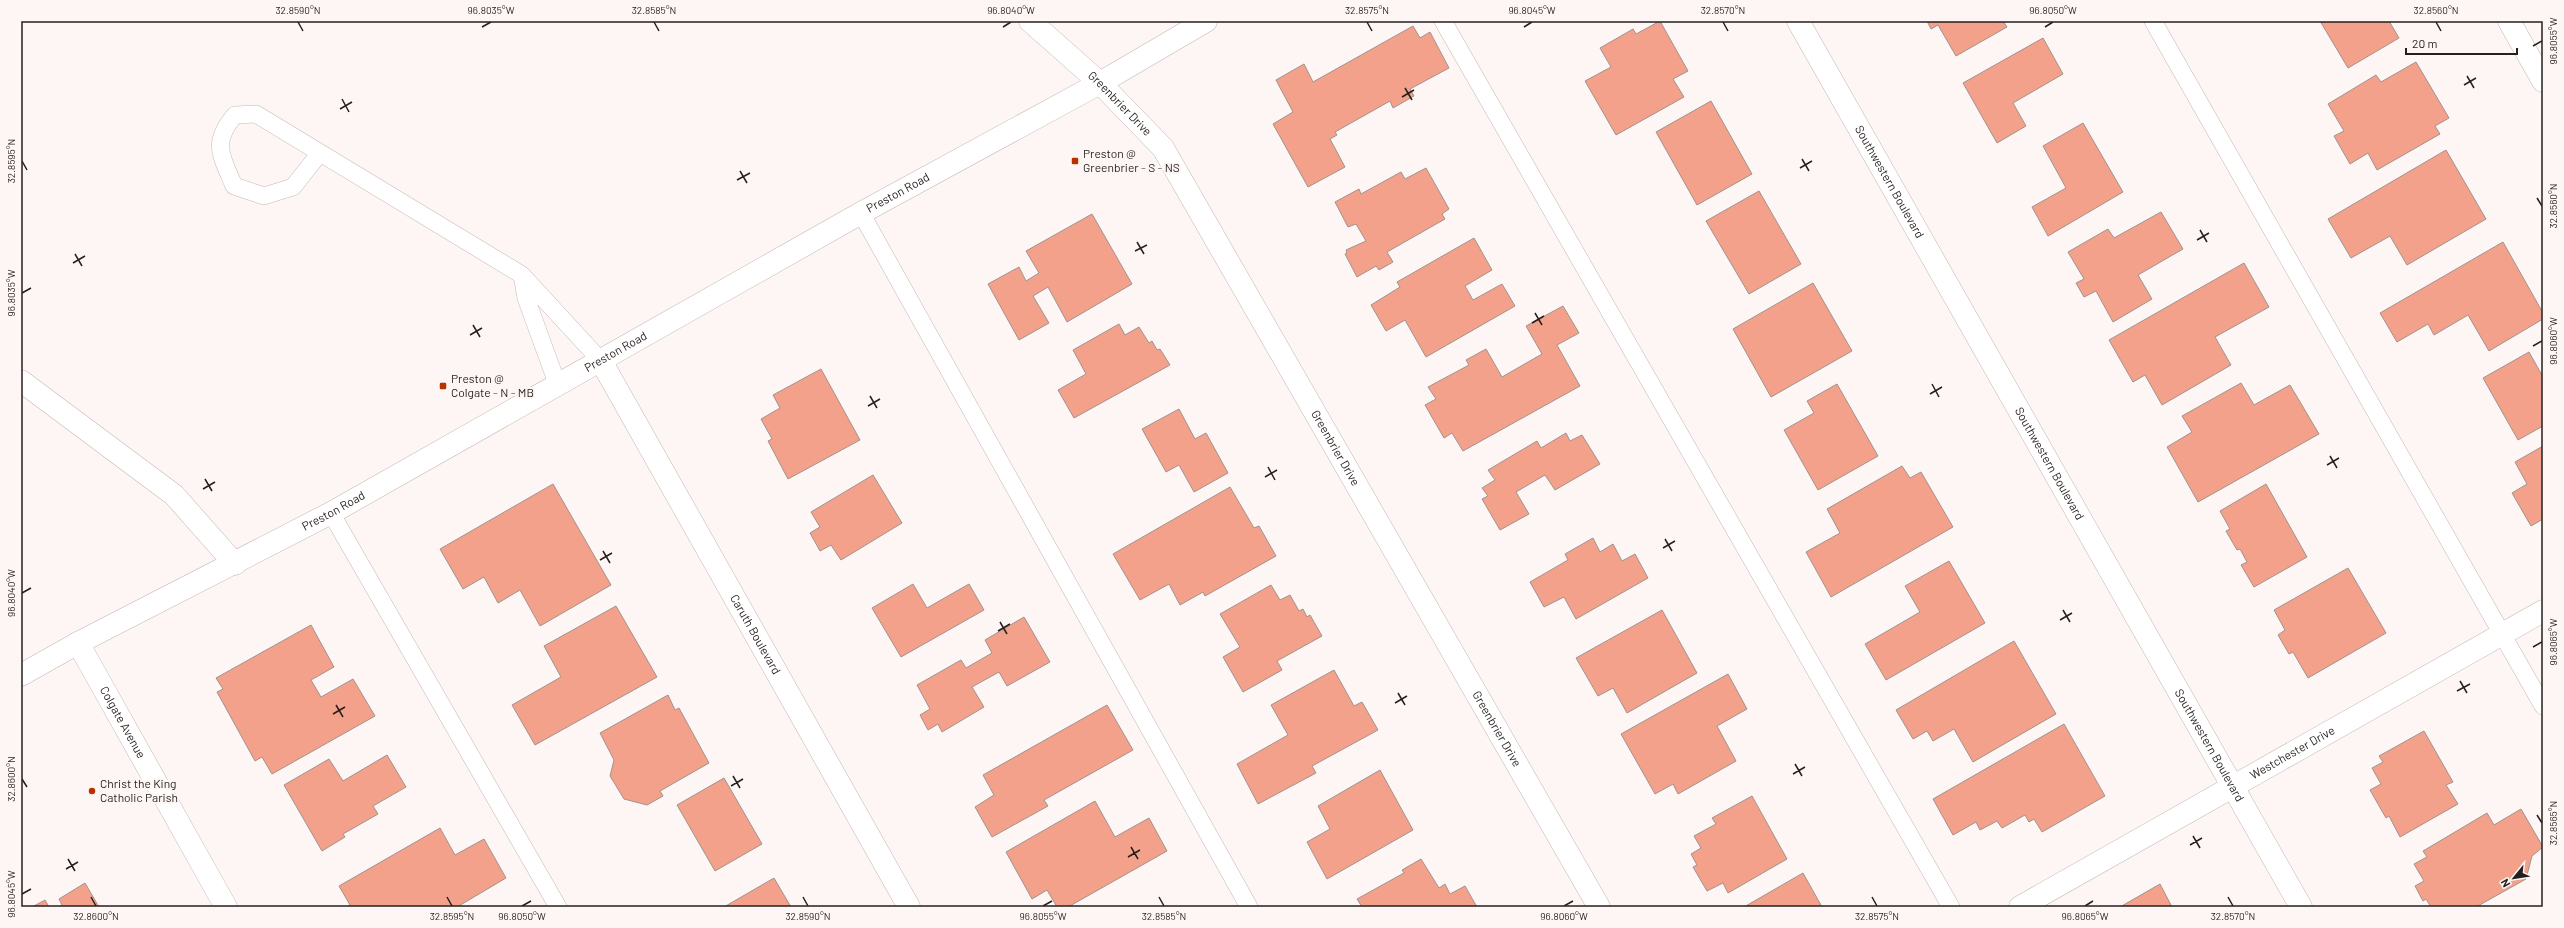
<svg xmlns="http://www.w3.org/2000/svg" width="2564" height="928" viewBox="0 0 2564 928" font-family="Barlow,sans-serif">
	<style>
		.building { fill: #f3a18b; stroke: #a1928e }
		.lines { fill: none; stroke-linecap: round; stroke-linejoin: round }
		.service-casing { stroke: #c7b8b3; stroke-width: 18 }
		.minor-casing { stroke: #c7b8b3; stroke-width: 23 }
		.tertiary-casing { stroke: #c7b8b3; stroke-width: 23 }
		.secondary-casing { stroke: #c7b8b3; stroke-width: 23 }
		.service { stroke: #fff; stroke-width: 17 }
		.minor { stroke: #fff; stroke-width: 22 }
		.tertiary { stroke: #fff; stroke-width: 22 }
		.secondary { stroke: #fff; stroke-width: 22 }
		.ticks { fill: none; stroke: #251f1d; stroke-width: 1.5 }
		.poi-dot { fill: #ba3101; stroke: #fdf6f4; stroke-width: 1.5 }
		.labels { text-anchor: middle; stroke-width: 4; stroke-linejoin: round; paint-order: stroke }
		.street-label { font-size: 12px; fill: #251f1d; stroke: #fdf6f4 }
		.poi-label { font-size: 12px; fill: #251f1d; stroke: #fdf6f4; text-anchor: start }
		.neatline { fill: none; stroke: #251f1d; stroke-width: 1.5 }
		.ticks-label { font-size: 10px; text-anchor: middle; fill: #251f1d }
	</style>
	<rect width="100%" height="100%" fill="#fdf6f4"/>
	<path class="building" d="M1660,21L1688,71L1673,79L1684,97L1616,135L1585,81L1611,67L1600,48L1633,29L1636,34Z
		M1927,21H2003L2007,27L1956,56L1938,25L1931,29Z
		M2320,21H2389L2399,38L2348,68Z
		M1413,26L1420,38L1430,32L1449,68L1410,89L1414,96L1393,108L1390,101L1335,132L1337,135L1330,139L1345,167L1308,187L1273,124L1293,112L1276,80L1304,64L1313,82Z
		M2043,38L2063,74L2013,103L2026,126L1997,143L1963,83Z
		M2416,62L2449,118L2435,126L2440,134L2377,170L2368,153L2350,164L2334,136L2344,131L2328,104L2376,75L2381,82Z
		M1711,101L1752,174L1697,205L1656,132Z
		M2083,123L2123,192L2048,236L2032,207L2066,188L2043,146Z
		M2446,150L2486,219L2407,265L2390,236L2351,258L2328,219Z
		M1426,168L1449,209L1442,214L1445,219L1387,252L1393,262L1379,270L1376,266L1357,277L1345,254L1347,253L1346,250L1366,241L1356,224L1348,227L1335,202L1359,189L1361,194L1401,172L1405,179Z
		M1759,191L1801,264L1749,294L1706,221Z
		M2161,212L2183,249L2138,275L2152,299L2113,322L2096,291L2084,297L2076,283L2084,279L2068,252L2108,229L2114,238Z
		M1092,214L1132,284L1067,322L1048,287L1033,296L1049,323L1019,340L988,284L1019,267L1026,281L1039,273L1026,251Z
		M1474,238L1492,270L1465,286L1473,300L1502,284L1515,306L1426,357L1405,320L1386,331L1371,305L1400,287L1397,282Z
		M2503,242L2543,313V319L2489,351L2468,315L2434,335L2428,324L2397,342L2380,313Z
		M2244,263L2269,307L2215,337L2231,365L2162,405L2145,375L2133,382L2109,340Z
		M1813,283L1852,351L1771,397L1733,329Z
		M1563,306L1579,333L1557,345L1580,386L1463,451L1452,433L1444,438L1425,405L1436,399L1428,387L1469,365L1466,360L1486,349L1502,377L1542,354L1526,326Z
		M1119,324L1125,335L1139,327L1149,343L1152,341L1157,350L1160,349L1170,365L1074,418L1058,390L1086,374L1073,350Z
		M2529,352L2543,377V426L2518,440L2483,378Z
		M821,369L860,440L788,479L768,441L772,439L761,419L780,408L773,395Z
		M2241,383L2254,405L2290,385L2319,434L2198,502L2167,447L2192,432L2182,416Z
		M1837,384L1878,456L1818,490L1784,430L1814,413L1807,401Z
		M1179,409L1195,439L1206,433L1228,473L1194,492L1179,465L1166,472L1142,429Z
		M1566,433L1570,441L1582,435L1600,464L1555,490L1545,475L1516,492L1529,514L1500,530L1482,499L1488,496L1482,488L1495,480L1488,470L1537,441L1541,448Z
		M2543,446V519L2531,526L2512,493L2527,484L2515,462Z
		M1902,466L1910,478L1921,472L1953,527L1831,597L1806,552L1840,533L1827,509Z
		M873,475L902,523L841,560L831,545L820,551L810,533L820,527L811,512Z
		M553,484L611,585L540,626L520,590L498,603L484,577L463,589L440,549Z
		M2266,484L2307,557L2254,587L2241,565L2247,562L2240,549L2237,550L2226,531L2230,529L2220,511Z
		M1230,487L1254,528L1259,526L1276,556L1205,596L1203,592L1180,605L1169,584L1140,600L1113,554Z
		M1593,538L1600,552L1613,544L1622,561L1635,554L1648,578L1576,619L1564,597L1544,607L1530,582L1568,560L1565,554Z
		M1949,561L1985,623L1886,680L1865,644L1920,612L1905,586Z
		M2348,568L2386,633L2308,678L2293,652L2289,654L2278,635L2285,630L2274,610Z
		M913,584L927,608L969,584L984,610L901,657L872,608Z
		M1271,585L1280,600L1290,595L1299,611L1303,609L1307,617L1310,615L1322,636L1277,661L1282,670L1243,692L1223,657L1240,647L1220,614Z
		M616,606L657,677L535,745L512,705L561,677L544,646Z
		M1662,610L1697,673L1627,713L1613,688L1598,696L1576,658Z
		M1024,617L1050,662L1007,686L999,672L972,687L984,707L942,732L938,724L928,730L920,715L930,709L917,685L961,660L966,668L992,653L985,640Z
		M311,625L334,667L311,680L321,697L353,679L375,716L272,774L262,757L255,761L217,692L223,689L216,678Z
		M2014,641L2056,714L1973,762L1954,729L1933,741L1927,731L1913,739L1896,710Z
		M1334,670L1354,706L1362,702L1378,730L1312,766L1316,773L1258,804L1237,764L1288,735L1271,705Z
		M1728,674L1747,709L1717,726L1736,761L1678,794L1673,784L1655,794L1621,734Z
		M668,695L675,710L679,708L709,763L660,791L663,796L647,805L624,799L610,776L614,760L600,733Z
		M1107,705L1133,750L1044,800L1048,806L992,837L975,807L994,795L983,775Z
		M2064,724L2105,796L2042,832L2034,819L2029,822L2025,815L2002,828L1997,821L1980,830L1976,822L1953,835L1933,799Z
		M2424,731L2453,782L2446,785L2458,804L2400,837L2389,816L2386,818L2370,790L2381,784L2372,768L2383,762L2379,756Z
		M387,755L406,787L373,806L378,814L343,834L345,837L322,851L284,785L329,759L343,781Z
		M1380,770L1413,830L1327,879L1307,842L1330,829L1318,806Z
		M724,778L762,844L715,871L677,805Z
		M1752,796L1787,859L1728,893L1723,883L1707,891L1693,867L1697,865L1691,854L1701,848L1694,836L1716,824L1712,818Z
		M1095,801L1115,837L1149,818L1167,851L1068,907H1057L1047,890L1032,899L1006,852Z
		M2521,809L2543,847L2532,856L2526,879L2476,907H2431L2426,899L2423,901L2415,886L2424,881L2414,864L2427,857L2423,851L2487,813L2494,825Z
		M440,828L455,855L484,839L506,878L457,907H346L350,905L339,886Z
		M1421,859L1439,888L1445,884L1450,894L1465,886L1477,907H1362L1357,899L1404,873L1402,870Z
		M1803,873L1822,907H1744Z
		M774,878L791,907H724Z
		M85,883L99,907H59L62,905L59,899Z
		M2160,884L2172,907H2120Z
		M45,900L49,907H32Z"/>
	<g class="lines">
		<defs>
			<path id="service" d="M1443,21L1951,907
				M2153,21L2543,706
				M319,154L293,187L264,196L234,186C221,155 211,143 235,115L256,114L522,275L601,361
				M861,213L1249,907
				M522,275L526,298L558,386
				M331,513L558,907"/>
			<g id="minor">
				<path id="s1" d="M1030,21L1100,83L1163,148L1599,907"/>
				<path d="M2509,21L2543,81"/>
				<path id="s2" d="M601,361L909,907"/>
				<path d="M21,381L174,495L235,564"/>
				<path id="s3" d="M78,643L226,907"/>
				<path id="s4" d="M2020,907L2543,611"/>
			</g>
			<g id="tertiary">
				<path id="s5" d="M1798,21L2301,907"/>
			</g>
			<g id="secondary">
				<path id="s6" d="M21,675L78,643L331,513L861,213L1100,83L1206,21"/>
			</g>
		</defs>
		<use href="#service" class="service-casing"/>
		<use href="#minor" class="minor-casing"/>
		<use href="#tertiary" class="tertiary-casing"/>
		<use href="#secondary" class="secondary-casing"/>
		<use href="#service" class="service"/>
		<use href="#minor" class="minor"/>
		<use href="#tertiary" class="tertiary"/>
		<use href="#secondary" class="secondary"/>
	</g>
	<path class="ticks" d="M298,22L303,31M654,22L659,31M1367,22L1372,31M1723,22L1728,31M2436,22L2441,31M482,27L491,22M1003,27L1011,22M1524,27L1532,22M2045,27L2053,22M2533,46L2542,41M2467,76L2474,88M2464,85L2476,78M1405,88L1412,100M1402,97L1414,90M342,99L349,112M340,109L352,102M1802,159L1809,171M22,161L27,170M1800,168L1812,161M740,171L747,183M737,180L750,173M2537,198L2542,206M2200,230L2207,242M2197,240L2209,233M1137,242L1144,254M1135,251L1147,245M75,254L82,266M73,263L85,256M22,293L31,288M1535,313L1542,325M1532,323L1544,316M473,325L480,337M470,335L482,328M2533,346L2542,341M1932,384L1939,397M1930,394L1942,387M870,396L877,408M868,406L880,399M2330,456L2337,468M2327,465L2339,458M1268,467L1275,480M1265,477L1277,470M205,479L212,491M203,489L215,482M1665,539L1672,551M1663,548L1675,541M603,551L610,563M600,560L612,553M22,593L31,588M2063,610L2070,622M2060,620L2072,613M1000,622L1007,634M998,631L1010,624M2533,647L2542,642M2460,681L2467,693M2457,691L2470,684M1398,693L1405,705M1395,703L1407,696M336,705L343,717M333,714L345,707M1795,764L1802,776M1793,774L1805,767M733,776L740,788M22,779L27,787M731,786L743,779M2537,815L2542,823M2193,836L2200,848M2190,845L2202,838M1131,847L1138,859M1128,857L1140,850M68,859L75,871M66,869L78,862M22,894L31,889M91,897L96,906M447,897L452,906M803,897L808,906M1159,897L1164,906M1872,897L1877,906M2228,897L2233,906M522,906L531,901M1043,906L1052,901M1564,906L1573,901M2085,906L2093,901"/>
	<g class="poi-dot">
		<rect x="1071" y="157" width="8" height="8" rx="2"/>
		<rect x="439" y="382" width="8" height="8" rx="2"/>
		<circle cx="92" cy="791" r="4"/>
	</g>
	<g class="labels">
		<g class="street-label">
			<text dy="4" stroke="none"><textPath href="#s1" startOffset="122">Greenbrier Drive</textPath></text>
			<text dy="4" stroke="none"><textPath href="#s5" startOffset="185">Southwestern Boulevard</textPath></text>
			<text dy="4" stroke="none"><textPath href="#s6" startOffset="1001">Preston Road</textPath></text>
			<text dy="4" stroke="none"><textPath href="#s6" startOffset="677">Preston Road</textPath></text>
			<text dy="4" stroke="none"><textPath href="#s1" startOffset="530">Greenbrier Drive</textPath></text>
			<text dy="4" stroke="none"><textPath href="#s5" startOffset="509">Southwestern Boulevard</textPath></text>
			<text dy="4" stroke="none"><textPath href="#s6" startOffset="353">Preston Road</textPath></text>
			<text dy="4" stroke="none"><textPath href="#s2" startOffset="314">Caruth Boulevard</textPath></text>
			<text dy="4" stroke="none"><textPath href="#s3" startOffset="91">Colgate Avenue</textPath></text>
			<text dy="4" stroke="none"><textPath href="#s1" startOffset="854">Greenbrier Drive</textPath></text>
			<text dy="4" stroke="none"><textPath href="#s5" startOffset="833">Southwestern Boulevard</textPath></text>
			<text dy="4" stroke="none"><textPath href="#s4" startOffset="313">Westchester Drive</textPath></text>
		</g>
		<g class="poi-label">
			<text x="1083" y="158">Preston @<tspan x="1083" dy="14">Greenbrier - S - NS</tspan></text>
			<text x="451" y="383">Preston @<tspan x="451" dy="14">Colgate - N - MB</tspan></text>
			<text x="100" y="788">Christ the King<tspan x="100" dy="14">Catholic Parish</tspan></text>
		</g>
	</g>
	<rect width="2564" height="928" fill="none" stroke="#fdf6f4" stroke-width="44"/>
	<g transform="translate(2514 878) rotate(240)" stroke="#fdf6f4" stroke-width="3" paint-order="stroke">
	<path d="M0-3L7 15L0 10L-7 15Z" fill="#251f1d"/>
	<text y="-6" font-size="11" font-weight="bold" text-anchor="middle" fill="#251f1d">N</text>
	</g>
	<path d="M2406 48v6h111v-6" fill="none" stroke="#251f1d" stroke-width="2"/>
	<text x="2412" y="48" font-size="12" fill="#251f1d" stroke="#fdf6f4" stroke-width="3" paint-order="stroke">20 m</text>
	<rect x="22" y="22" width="2520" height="884" class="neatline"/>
	<g class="ticks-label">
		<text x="298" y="14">32.8590°N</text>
		<text x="491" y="14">96.8035°W</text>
		<text x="654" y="14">32.8585°N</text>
		<text x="1011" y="14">96.8040°W</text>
		<text x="1367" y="14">32.8575°N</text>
		<text x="1532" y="14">96.8045°W</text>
		<text x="1723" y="14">32.8570°N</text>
		<text x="2053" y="14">96.8050°W</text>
		<text x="2436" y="14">32.8560°N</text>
		<text transform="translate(2553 41) rotate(-90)" y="4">96.8055°W</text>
		<text transform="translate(11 161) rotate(-90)" y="4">32.8595°N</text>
		<text transform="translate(2553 206) rotate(-90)" y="4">32.8560°N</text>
		<text transform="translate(11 293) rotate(-90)" y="4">96.8035°W</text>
		<text transform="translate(2553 341) rotate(-90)" y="4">96.8060°W</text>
		<text transform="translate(11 593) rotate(-90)" y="4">96.8040°W</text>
		<text transform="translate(2553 642) rotate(-90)" y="4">96.8065°W</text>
		<text transform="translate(11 779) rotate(-90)" y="4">32.8600°N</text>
		<text transform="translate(2553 823) rotate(-90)" y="4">32.8565°N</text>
		<text transform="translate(11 894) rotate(-90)" y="4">96.8045°W</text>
		<text x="96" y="920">32.8600°N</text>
		<text x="452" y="920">32.8595°N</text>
		<text x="522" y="920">96.8050°W</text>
		<text x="808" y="920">32.8590°N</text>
		<text x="1043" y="920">96.8055°W</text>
		<text x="1164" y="920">32.8585°N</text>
		<text x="1564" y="920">96.8060°W</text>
		<text x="1877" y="920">32.8575°N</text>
		<text x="2085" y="920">96.8065°W</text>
		<text x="2233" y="920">32.8570°N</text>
	</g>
</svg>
